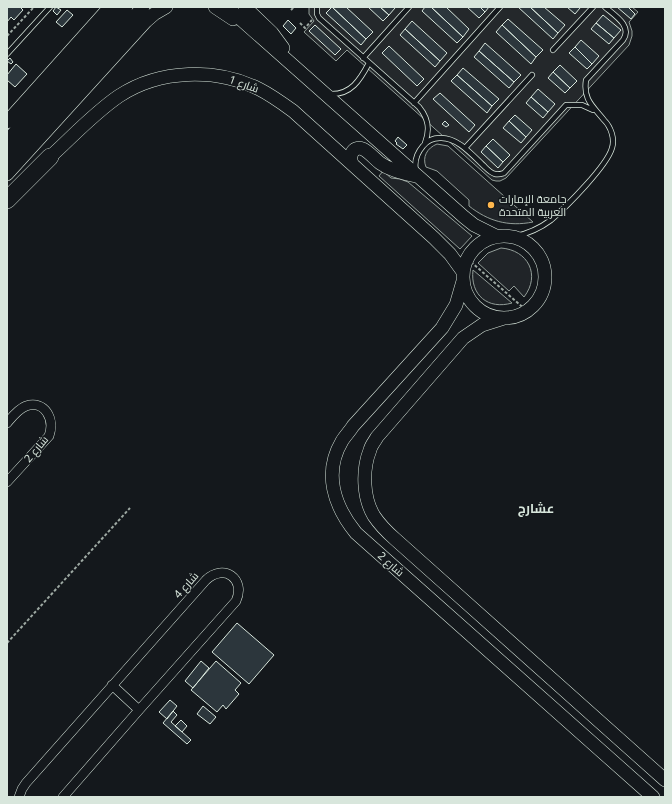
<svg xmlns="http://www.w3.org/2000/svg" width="672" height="804" viewBox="0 0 672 804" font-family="'Noto Sans',Cairo,sans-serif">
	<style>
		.green { fill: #202428; stroke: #939e99 }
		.parking { fill: #24282b; stroke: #939e99 }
		.building { fill: #2c363c; stroke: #d8e6dc }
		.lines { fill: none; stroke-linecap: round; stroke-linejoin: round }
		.lane-casing { stroke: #d8e6dc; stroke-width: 6 }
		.street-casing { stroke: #d8e6dc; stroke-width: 10 }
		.secondary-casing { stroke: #d8e6dc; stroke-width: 14 }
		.highway-casing { stroke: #d8e6dc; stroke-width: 18 }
		.path { stroke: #9da8a2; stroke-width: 2; stroke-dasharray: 3 2; stroke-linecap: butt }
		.lane { stroke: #14181c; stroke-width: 4.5 }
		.street { stroke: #14181c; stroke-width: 9 }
		.secondary { stroke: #14181c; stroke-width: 13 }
		.highway { stroke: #14181c; stroke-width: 17 }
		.poi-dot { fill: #ffb74d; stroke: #14181c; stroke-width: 1.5 }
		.labels { text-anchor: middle; stroke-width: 3; stroke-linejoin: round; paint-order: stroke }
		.street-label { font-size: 11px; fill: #d8e6dc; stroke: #14181c }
		.poi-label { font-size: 11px; fill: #d8e6dc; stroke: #14181c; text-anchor: start }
		.quarter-label { font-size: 13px; font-weight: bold; fill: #d8e6dc; stroke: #14181c }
	</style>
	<rect width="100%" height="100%" fill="#14181c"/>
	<path class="green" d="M437,144L448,146L533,222C508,227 488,221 469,206V200L437,171L426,167C422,157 427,148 437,144Z
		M383,171L391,178L400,179L408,182L472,236L460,249L379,176Z
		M501,248C528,250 541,275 524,297L514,286L509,291L478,263L488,253Z
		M473,270L512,303C488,310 470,295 473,270Z"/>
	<path class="parking" d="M309,7H632L638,12L629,22L632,31V36L629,45L506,178L500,181H496L492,180L347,50L336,61L304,32L314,21L309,14Z"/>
	<path class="building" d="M7,7H20L23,10L14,20L11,17L7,22Z
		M56,7L61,10L57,15L53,11Z
		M332,7H346L373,32L366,39Z
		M332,7L366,39L361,45L326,13Z
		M368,7H380L389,15L383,21Z
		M380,7H394L395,8L389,15Z
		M425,7H431L463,37L457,43L422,11Z
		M431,7H446L469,29L463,37Z
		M467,7H480L485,12L479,18Z
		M480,7H489L485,12Z
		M518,7H530L558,33L553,39Z
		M530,7H544L565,25L558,33Z
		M567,7H579L580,8L575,14Z
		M617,7H628L635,14L631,19Z
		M67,10L73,15L62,27L56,22Z
		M603,15L621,30L614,38L596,23Z
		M508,19L543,50L536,57L502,25Z
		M288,20L296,28L291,34L283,26Z
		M412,21L447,53L440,61L405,29Z
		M596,23L614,38L609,44L591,29Z
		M315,25L341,49L335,55L309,31Z
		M502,25L536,57L531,64L496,32Z
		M405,29L440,61L435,67L400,35Z
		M581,40L599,56L592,64L575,47Z
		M485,43L521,75L514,82L479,51Z
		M389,46L424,79L417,86L382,53Z
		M575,47L592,64L587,69L569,53Z
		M479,51L514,82L509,88L474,57Z
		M10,58L13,62L11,64L7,61Z
		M16,64L27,74L15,87L7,80V75Z
		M560,65L577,81L570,88L553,72Z
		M463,68L499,99L492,106L457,75Z
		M553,72L570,88L565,93L548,78Z
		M457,75L492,106L487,113L451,81Z
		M538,89L555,104L548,112L531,97Z
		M440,93L475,125L469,132L433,99Z
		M531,97L548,112L543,118L526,103Z
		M515,115L532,130L526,137L509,121Z
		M445,121L449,125L446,127L442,124Z
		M509,121L526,137L521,143L503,128Z
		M398,137L407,145L403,149L396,144L397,143L395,141Z
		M493,139L510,155L503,162L486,146Z
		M486,146L503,162L498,168L481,152Z
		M237,623L274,655L249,684L212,652Z
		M201,661L209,668L193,688L185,681Z
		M216,661L241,683L235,690L239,694L226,709L223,705L217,712L191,690Z
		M170,700L177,706L167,719L159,712Z
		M203,706L216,717L210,724L197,714Z
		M173,711L177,715L171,722L191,740L187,744L163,723Z
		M181,720L187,726L182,732L175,726Z"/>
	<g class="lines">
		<defs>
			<path id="lane" d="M317,7V14L319,18L419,107C429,119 430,130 425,143
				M553,50L593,7
				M7,54L50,7
				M363,58L409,7
				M330,94C351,95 360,80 369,63
				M414,103L500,7
				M465,148L532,75
				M416,171C414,162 417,153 423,146C427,141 433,138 440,138C458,137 473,156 485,167C488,170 491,173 495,174C499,175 501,174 504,173L566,105H582L593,110
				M513,237C527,234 539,229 551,220C566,207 607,166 612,148C615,139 611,127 604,120C593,106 583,100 586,80L623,40C633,26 614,15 605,7"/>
			<path id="street" d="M7,423C12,417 18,409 26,406C45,400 55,419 49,436L7,482
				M112,685L139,710
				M19,797L22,789L26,783L206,580C224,563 246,579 236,601L139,710L63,797"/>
			<path id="secondary" d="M215,7L233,19
				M227,7L464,217L474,225L496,236
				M245,7L272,33L283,48
				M7,122L110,7
				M7,141L126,7
				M7,157L143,7
				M45,164L50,157C72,137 94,113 119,96C160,69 216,68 259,89C271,95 282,103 293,111L434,238L450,254L463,272
				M353,165C348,158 352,145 363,149C369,152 375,159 380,163C391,171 404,173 416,176
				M7,174L146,21L154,14L166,7
				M463 277a41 41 0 1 1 82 0a41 41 0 1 1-82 0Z
				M463,281L456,305L442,328L353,426C350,431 345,436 342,441C323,473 334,506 356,533L653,797
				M504,318L482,325L463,338L377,437C375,441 371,445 370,450C362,470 363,498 374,516C380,525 387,532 395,539L665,780"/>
			<path id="highway" d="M7,200L50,157"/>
		</defs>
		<use href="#lane" class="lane-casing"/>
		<use href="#street" class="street-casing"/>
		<use href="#secondary" class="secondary-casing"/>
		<use href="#highway" class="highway-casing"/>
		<path class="path" d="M291,10L294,7
			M300,23L305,28L312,20
			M7,36L34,7
			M471,262L527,311
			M7,643L130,508"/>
		<use href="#lane" class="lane"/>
		<use href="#street" class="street"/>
		<use href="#secondary" class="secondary"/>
		<use href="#highway" class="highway"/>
	</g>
	<circle class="poi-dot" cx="491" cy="205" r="4"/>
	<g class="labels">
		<g class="street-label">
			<text transform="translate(244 84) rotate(20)" y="4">شارع 1</text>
			<text transform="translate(36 449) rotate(-50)" y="4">شارع 2</text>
			<text transform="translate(391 564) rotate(42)" y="4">شارع 2</text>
			<text transform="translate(186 585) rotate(-48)" y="4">شارع 4</text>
		</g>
		<g class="poi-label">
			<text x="499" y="203">جامعة الإمارات<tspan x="499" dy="13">العربية المتحدة</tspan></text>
		</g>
		<g class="quarter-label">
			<text x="536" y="513">عشارج</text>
		</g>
	</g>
	<rect width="672" height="804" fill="none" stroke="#d8e6dc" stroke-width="16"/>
</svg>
